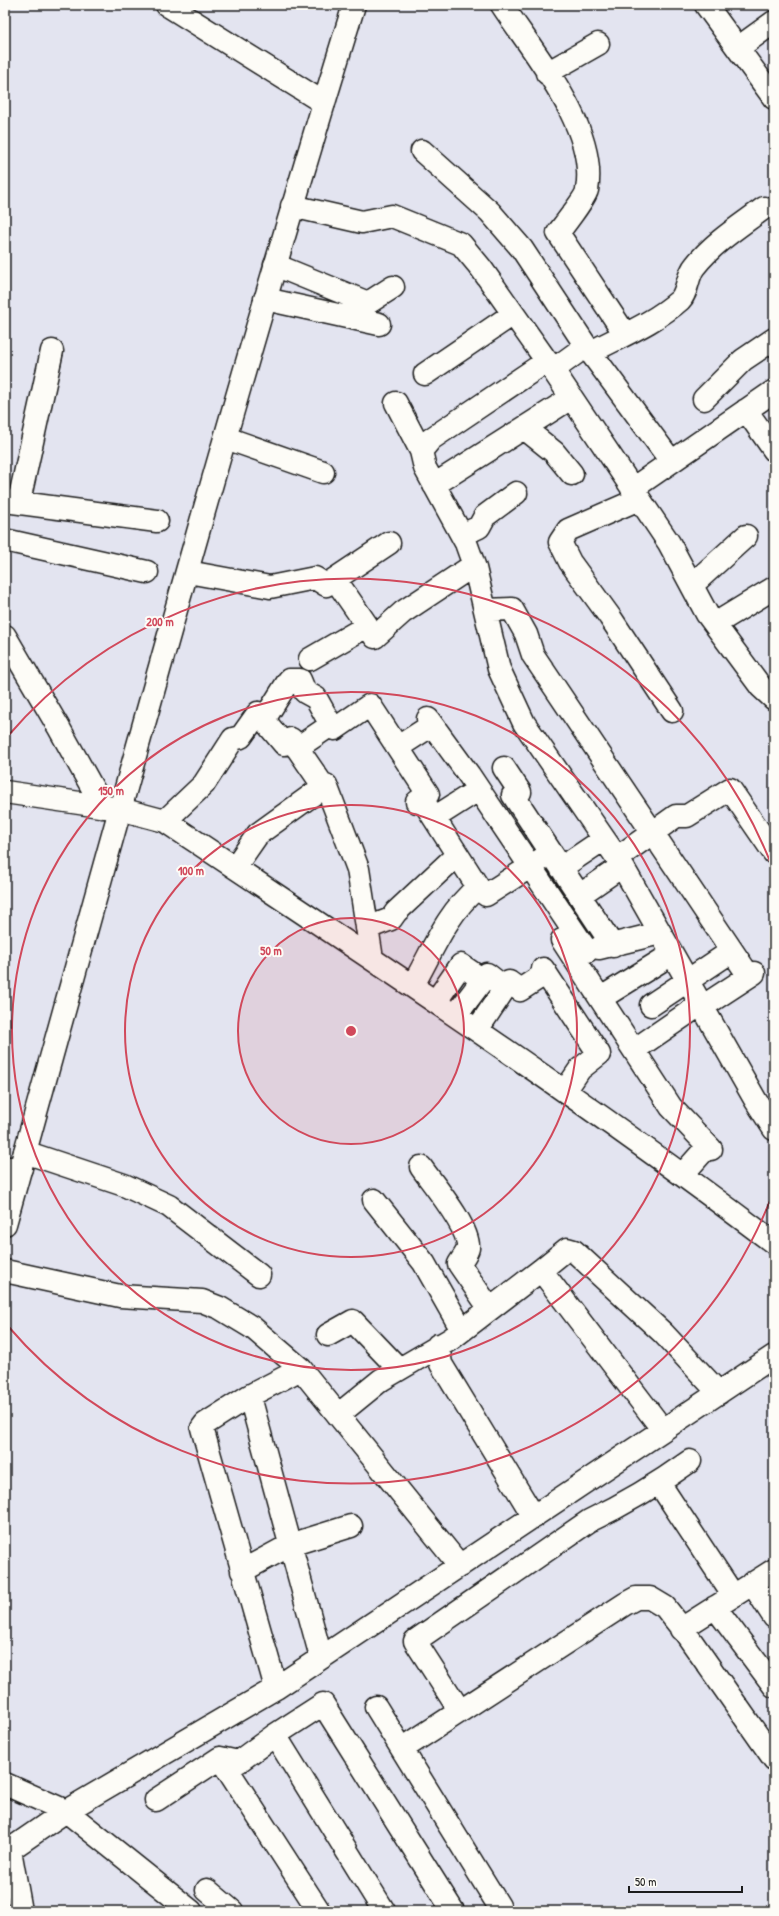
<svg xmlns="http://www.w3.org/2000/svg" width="779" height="1916" viewBox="0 0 779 1916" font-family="'Patrick Hand',sans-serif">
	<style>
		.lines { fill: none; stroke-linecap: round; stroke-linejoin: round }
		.minor-casing { stroke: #1c1c1c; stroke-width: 25 }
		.major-casing { stroke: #1c1c1c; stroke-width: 25 }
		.minor { stroke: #fdfcf7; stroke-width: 22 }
		.major { stroke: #fdfcf7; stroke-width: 22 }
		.ring { fill: none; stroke: #d1495b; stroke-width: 2 }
		.centre { fill: #d1495b; stroke: #fdfcf7; stroke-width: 2 }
		.ring-label { font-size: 12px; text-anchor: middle; font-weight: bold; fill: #d1495b; stroke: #fdfcf7; stroke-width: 4; stroke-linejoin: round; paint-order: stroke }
	</style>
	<rect width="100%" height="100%" fill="#e3e4f0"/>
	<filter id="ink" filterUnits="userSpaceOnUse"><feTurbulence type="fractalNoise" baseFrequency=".025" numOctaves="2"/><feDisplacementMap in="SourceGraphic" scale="8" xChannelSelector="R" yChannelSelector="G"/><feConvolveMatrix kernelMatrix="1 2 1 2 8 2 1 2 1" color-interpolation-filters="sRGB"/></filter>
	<g filter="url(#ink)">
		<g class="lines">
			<defs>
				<path id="minor" d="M167,5L324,103
					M502,5C534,54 598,128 587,190C586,197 564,225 558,233L625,334
					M706,5L774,98
					M738,48L774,22
					M547,73L598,44
					M422,151L490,212L522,249L586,346L671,461
					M292,206L362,222L392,216L461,244L481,268L553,370L669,543L707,614L761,687L774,699
					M275,265L368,303L393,287
					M265,299L379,324
					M591,352C621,336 654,323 680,300C688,292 687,275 695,266C714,242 740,226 764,208
					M547,361L431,439L421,451L425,468L466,543L475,568L499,669L524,723L620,862L756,1101L774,1129
					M553,370L586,346
					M425,374L513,314
					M704,399L743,360L774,339
					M396,403L421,451
					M746,410L774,450
					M524,428L554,452L572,474
					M226,438L323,472
					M434,485L571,398
					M632,489L774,391
					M639,499L568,530L560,542L570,562L610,617L672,711
					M5,501L157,521
					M19,501L52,351
					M462,535L479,527L485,516L516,493
					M5,542L9,541L147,572
					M188,572L270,587L315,578L326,585L389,543
					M335,579L375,637L403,612L474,565
					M692,585L746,536
					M485,610L512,609L526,634L533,655L749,976
					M715,624L774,588
					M5,636L59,728L103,807
					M310,659L367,626
					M258,713L284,744L291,739L324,787
					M428,719L469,775L587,951
					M398,747L432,725
					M297,748L331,725L335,729L370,705L428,794L417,802
					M504,768L520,792L513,795L613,946
					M5,792L120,809L165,821C371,958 577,1094 774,1243
					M422,799L478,887L486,895L542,859
					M434,818L478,790
					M165,821L204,784L233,739L241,737L258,713L267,715L289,680H300L305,692L316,698L331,725
					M617,858L676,816H687L730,789L774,853
					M235,867L258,834L326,785L358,869L372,959
					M561,868L604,839
					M580,895L622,866
					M367,928L391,919L396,912L457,855
					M562,940L671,1107L711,1149
					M599,948L660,933
					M543,969L599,1054L580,1069L565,1091
					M413,985C433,950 446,914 478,887
					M601,998L672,954
					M436,1001L461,965L483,980
					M651,1005L732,951
					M702,1007L754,973
					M456,1015L487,974L505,988
					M477,1030L509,982L520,990L546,973
					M634,1050L701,1004
					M25,1152L124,1185L169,1206L259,1275
					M421,1167C433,1184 470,1228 468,1248C467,1253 462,1259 459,1264L490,1309
					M5,1168H21
					M683,1174L708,1146
					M374,1200L424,1263L462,1330
					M541,1270L663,1430
					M5,1271L120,1296L202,1301L220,1308L253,1328L301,1369L460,1566
					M328,1335L353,1321L399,1369
					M438,1345L441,1364L534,1517
					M250,1397L321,1657
					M338,1415L381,1380L451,1339L541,1270L567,1249L574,1251L663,1333L719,1393
					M659,1483L733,1595
					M242,1571L290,1545L351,1526
					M752,1583L774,1617
					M715,1607L774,1686
					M681,1629L774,1570
					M276,1688L202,1428L205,1424L249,1396L301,1369
					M376,1707L499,1906L500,1911
					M460,1711L415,1641L589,1521C625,1504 658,1484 690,1461
					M275,1735L384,1911
					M402,1749L625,1604L636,1598H650L665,1607L687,1635L774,1759
					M220,1758L319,1911
					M5,1784L66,1811L191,1911
					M156,1800L220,1758L238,1762L275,1735L323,1704L453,1911
					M10,1850L21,1911
					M5,1853L66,1811L276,1688L774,1356
					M207,1890L232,1911"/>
				<path id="major" d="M5,1224C118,817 229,409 354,5"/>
			</defs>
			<use href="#minor" class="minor-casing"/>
			<use href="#major" class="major-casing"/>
			<use href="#minor" class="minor"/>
			<use href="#major" class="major"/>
		</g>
	</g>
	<circle cx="351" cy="1031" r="113" fill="#d1495b" fill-opacity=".12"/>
	<g class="ring">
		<circle cx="351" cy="1031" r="113"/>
		<circle cx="351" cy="1031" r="226"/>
		<circle cx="351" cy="1031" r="339"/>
		<path d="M773 1193A452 452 0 0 1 7 1325M7 737A452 452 0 0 1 773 869"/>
	</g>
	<circle cx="351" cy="1031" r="6" class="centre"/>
	<g class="ring-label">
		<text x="160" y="626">200 m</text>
		<text x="111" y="795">150 m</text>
		<text x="191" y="875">100 m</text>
		<text x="271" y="955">50 m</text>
	</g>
	<rect width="779" height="1916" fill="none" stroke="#fdfcf7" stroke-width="20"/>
	<rect x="10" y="10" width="759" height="1896" fill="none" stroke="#1c1c1c" stroke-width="1.5" filter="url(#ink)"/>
	<path d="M629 1886v6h113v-6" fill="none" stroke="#1c1c1c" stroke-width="2"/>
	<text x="635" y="1886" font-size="12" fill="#1c1c1c" stroke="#fdfcf7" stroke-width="3" paint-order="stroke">50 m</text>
</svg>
